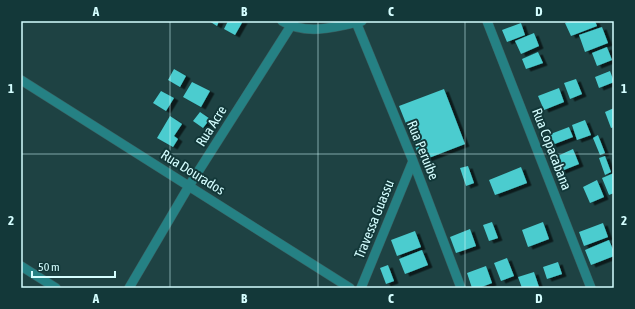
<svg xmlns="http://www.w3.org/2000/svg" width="635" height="309" viewBox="0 0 635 309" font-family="'Asap Condensed',sans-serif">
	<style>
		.building { fill: #4bcccf; filter: url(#shadow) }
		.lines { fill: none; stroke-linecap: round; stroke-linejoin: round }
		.street-casing { stroke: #396061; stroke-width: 10 }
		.street { stroke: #258184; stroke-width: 9 }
		.grid { fill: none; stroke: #d5feff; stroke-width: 1; stroke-opacity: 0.55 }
		.labels { text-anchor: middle; stroke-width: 4; stroke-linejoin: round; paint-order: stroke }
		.street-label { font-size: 14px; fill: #d5feff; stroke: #133839 }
		.neatline { fill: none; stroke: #d5feff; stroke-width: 1.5 }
		.grid-label { font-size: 13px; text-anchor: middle; font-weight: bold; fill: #d5feff }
	</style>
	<defs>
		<filter id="shadow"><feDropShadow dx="4.5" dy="2.5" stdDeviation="0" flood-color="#0009"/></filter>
	</defs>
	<rect width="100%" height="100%" fill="#1e4243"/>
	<path class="building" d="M209,21H219L217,26Z
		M228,21H243L235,35L224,29Z
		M569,21H595L597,26L571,36L565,23Z
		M521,23L525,35L507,42L502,30Z
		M602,27L608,43L585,52L579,35Z
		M534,33L539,46L521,54L515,41Z
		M607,47L612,60L597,66L592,53Z
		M538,52L543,63L526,69L522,59Z
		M174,69L186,76L180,87L168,80Z
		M610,71L614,82L599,88L595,77Z
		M576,79L582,94L570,99L564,83Z
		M192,82L210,91L201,107L183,97Z
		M559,88L564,102L544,110L538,96Z
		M444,89L465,144L421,161L399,106Z
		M161,91L174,98L166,111L153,103Z
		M614,108V127L611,128L605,112Z
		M200,112L210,119L203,128L193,121Z
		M170,116L182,124L174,136L178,139L173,147L157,138Z
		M585,120L591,135L577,140L572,125Z
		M569,127L573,137L552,145L548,135Z
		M598,135L605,153L600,155L593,138Z
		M573,149L579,164L559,172L553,158Z
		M605,156L611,172L605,175L599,158Z
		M468,166L474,183L466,186L460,168Z
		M521,167L527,183L495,195L489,180Z
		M614,173V193L609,195L602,178Z
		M597,180L604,197L590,203L583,187Z
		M492,222L498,238L489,241L483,225Z
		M543,222L549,239L528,247L522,230Z
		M603,223L608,237L584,246L579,232Z
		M470,229L476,246L456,253L450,237Z
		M415,231L421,247L397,256L391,240Z
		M609,240L614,252V256L591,265L585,250Z
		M422,250L428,265L405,274L399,259Z
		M507,258L514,276L501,281L494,263Z
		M558,262L562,274L547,279L543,267Z
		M388,265L394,281L386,284L380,268Z
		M486,266L492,283L479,288H472L467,273Z
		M534,272L539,287L522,288L518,277Z"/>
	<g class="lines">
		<defs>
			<path id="street" d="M282,21C306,36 337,27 362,21
				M487,21L591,288
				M356,22L413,161L461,288
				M21,80L350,288
				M21,266L56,288
				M129,288L189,186L294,21
				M361,288L413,161"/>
		</defs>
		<use href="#street" class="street-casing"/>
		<use href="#street" class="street"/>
	</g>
	<path class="grid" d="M170,21V288M318,21V288M465,21V288M21,154H614"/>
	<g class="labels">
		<g class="street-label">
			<text transform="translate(211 126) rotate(-58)" y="5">Rua Acre</text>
			<text transform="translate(552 149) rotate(69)" y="5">Rua Copacabana</text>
			<text transform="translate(423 150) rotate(68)" y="5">Rua Peruíbe</text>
			<text transform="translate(193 172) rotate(32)" y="5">Rua Dourados</text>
			<text transform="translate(374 219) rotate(-68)" y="5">Travessa Guassu</text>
		</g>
	</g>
	<rect width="635" height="309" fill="none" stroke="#133839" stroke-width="44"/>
	<path d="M32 271v6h83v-6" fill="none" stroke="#d5feff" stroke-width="2"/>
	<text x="38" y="271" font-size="12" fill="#d5feff" stroke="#133839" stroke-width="3" paint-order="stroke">50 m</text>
	<rect x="22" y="22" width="591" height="265" class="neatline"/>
	<g class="grid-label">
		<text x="96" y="16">A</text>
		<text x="244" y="16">B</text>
		<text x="391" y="16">C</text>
		<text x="539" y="16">D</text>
		<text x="11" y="93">1</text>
		<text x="624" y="93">1</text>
		<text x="11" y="225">2</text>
		<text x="624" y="225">2</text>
		<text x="96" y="303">A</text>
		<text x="244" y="303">B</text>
		<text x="391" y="303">C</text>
		<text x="539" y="303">D</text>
	</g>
</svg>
